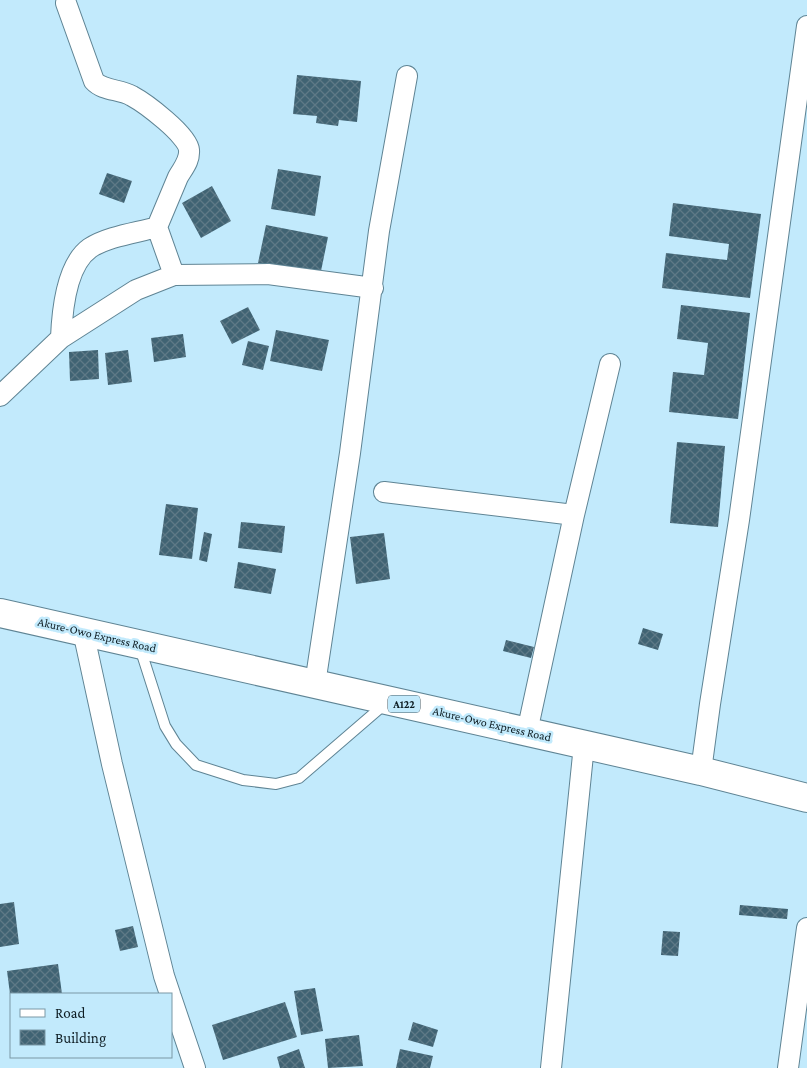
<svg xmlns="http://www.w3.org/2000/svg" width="807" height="1068" viewBox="0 0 807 1068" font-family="'Crimson Pro',serif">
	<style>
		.building { fill: url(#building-cross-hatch) }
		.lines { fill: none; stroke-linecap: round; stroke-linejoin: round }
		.lane-casing { stroke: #5f8494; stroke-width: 12 }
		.street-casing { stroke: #5f8494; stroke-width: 22 }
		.highway-casing { stroke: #5f8494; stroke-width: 30 }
		.lane { stroke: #fff; stroke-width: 10 }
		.street { stroke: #fff; stroke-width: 20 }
		.highway { stroke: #fff; stroke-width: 28 }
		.labels { text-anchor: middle; stroke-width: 5; stroke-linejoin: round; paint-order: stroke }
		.shield { fill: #c2eafc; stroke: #445a64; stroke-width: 1 }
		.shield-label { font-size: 11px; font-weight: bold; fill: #0e1d23 }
		.street-label { font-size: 12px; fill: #0e1d23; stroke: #c2eafc }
	</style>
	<defs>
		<pattern id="building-cross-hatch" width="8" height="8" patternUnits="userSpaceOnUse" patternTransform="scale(1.25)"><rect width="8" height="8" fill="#406373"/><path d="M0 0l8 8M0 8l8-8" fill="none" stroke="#5e7986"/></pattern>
	</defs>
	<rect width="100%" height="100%" fill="#c2eafc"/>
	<path class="building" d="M297,75L361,81L357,122L339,120L338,126L316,123L317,116L293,114Z
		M278,169L321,176L315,216L271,209Z
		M107,173L132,181L124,203L99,194Z
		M212,186L231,221L201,238L182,203Z
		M673,203L761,214L750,298L662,288L666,253L727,260L729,244L669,236Z
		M266,225L328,237L320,276L258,263Z
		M681,305L750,313L738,419L669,412L673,372L704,375L708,343L677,339Z
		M248,307L260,330L232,344L220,321Z
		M276,330L329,340L322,371L270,361Z
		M183,334L186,357L154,362L151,338Z
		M248,341L269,346L263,370L242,365Z
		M98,350L99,379L70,381L69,352Z
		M128,350L132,382L108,385L105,353Z
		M677,442L725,446L718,527L670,523Z
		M166,504L198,508L192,559L159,555Z
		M241,522L285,526L282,553L238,548Z
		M204,532L212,534L207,562L199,560Z
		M384,533L390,579L356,584L350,537Z
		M238,562L276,569L271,594L234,588Z
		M643,628L663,634L658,650L638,644Z
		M506,640L534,647L531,658L503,651Z
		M14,902L19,944L0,947V904Z
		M740,905L788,909L787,919L739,915Z
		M133,926L138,947L120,951L115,930Z
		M663,931L680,932L678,956L661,955Z
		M58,964L62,994H10L7,971Z
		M315,988L323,1031L301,1035L294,991Z
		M285,1002L297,1037L223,1060L212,1025Z
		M413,1022L438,1030L433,1047L408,1040Z
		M359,1035L363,1066L328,1068L325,1039Z
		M299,1049L305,1068H280L277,1057Z
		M400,1049L433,1056L430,1068H396Z"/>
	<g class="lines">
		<defs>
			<path id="lane" d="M140,648L165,726L176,744L196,765L243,780L276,784L299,778L386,703"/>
			<path id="street" d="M157,227L174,275
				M61,338C62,312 66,265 90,248C109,236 136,233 157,227C164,210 171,194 178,177C183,168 190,161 189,150C188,135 145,103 132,96C120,89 103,91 94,81L66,3
				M0,396L61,338L136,290L174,275L268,274L373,288
				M384,492L574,515L527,732
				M574,515L610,364
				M83,631L112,764L164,976L170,994
				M315,684L350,453L379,231L407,76
				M701,771L710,704L739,520L807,26
				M171,997L195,1068
				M551,1068L584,745
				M788,1068L807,928"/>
			<path id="highway" d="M0,613L701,771L807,798"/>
		</defs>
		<use href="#lane" class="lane-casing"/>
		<use href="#street" class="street-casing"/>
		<use href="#highway" class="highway-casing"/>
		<use href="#lane" class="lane"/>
		<use href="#street" class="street"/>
		<use href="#highway" class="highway"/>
	</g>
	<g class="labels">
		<rect class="shield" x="388" y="695.5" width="32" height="17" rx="4"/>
		<g class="shield-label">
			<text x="404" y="708">A122</text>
		</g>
		<g class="street-label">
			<text transform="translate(97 635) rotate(13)" y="4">Akure-Owo Express Road</text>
			<text transform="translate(492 724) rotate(13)" y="4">Akure-Owo Express Road</text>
		</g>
	</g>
	<rect x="10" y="993" width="162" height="65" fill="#c2eafc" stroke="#7a98a5"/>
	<rect x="20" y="1009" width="25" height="8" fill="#ffffff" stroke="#7a98a5"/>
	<text x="55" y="1018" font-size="15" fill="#0e1d23">Road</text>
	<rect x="20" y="1030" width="25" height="15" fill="url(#building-cross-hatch)" stroke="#7a98a5"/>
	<text x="55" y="1043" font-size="15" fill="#0e1d23">Building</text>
</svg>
